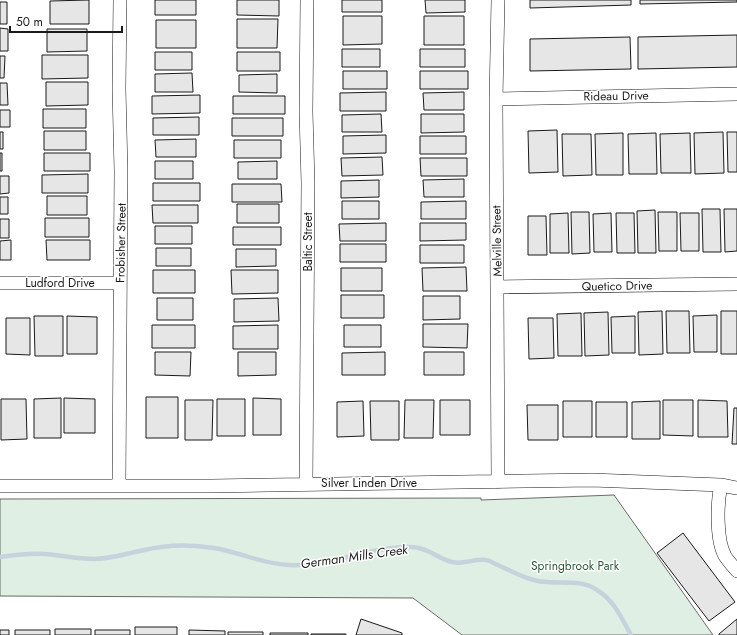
<svg xmlns="http://www.w3.org/2000/svg" width="737" height="635" viewBox="0 0 737 635" font-family="Jost,sans-serif">
	<style>
		.green { fill: #e0efe3; stroke: #6a6a6a }
		.lines { fill: none; stroke-linecap: round; stroke-linejoin: round }
		.stream { stroke: #c6d2dc; stroke-width: 4.5 }
		.building { fill: #e6e6e6; stroke: #1a1a1a }
		.street-casing { stroke: #1a1a1a; stroke-width: 14 }
		.street { stroke: #fff; stroke-width: 13 }
		.labels { text-anchor: middle; stroke-width: 3; stroke-linejoin: round; paint-order: stroke }
		.street-label { font-size: 12px; fill: #1a1a1a; stroke: #fff }
		.park-label { font-size: 12px; fill: #2b5a34; stroke: #fff }
		.water-label { font-size: 13px; font-style: italic; fill: #1a1a1a; stroke: #fff }
	</style>
	<rect width="100%" height="100%" fill="#fff"/>
	<path class="green" d="M614,495L713,635H462L413,598L0,596V499L481,498V500Z"/>
	<g class="lines">
		<path class="stream" d="M0,557C14,555 29,553 44,554C60,555 77,559 94,559C110,559 125,554 140,551C163,545 190,544 214,548C239,552 262,564 289,565C331,567 370,546 412,547C427,547 438,559 452,562C464,565 475,558 486,560C490,560 494,564 498,565C511,571 525,579 538,581C558,585 580,578 597,590C614,600 622,619 631,635"/>
	</g>
	<path class="building" d="M89,0V24H50V1Z
		M155,0H196V15H155Z
		M237,0H279V16L237,15Z
		M342,0H382V12H342Z
		M425,0H465V12L426,13Z
		M530,0H631V5L530,8Z
		M640,0H737V2L640,4Z
		M0,2H7V24H0Z
		M343,16H382V44L343,45Z
		M424,16H464V45H424Z
		M237,19H278L277,48H237Z
		M156,20H196V48H156Z
		M0,28L8,29V51H0Z
		M47,29H87V51L47,52Z
		M737,35V67L638,69V37Z
		M630,37L631,69L530,71V39Z
		M342,49H380V67H342Z
		M420,49H465V67H420Z
		M155,52H192V70H155Z
		M237,52H280V71H237Z
		M42,55H88V78L42,79Z
		M0,56H5L4,78H0Z
		M343,71H387V89H343Z
		M420,71H468V89H420Z
		M192,73L193,92H155V74Z
		M277,74V93L239,92V75Z
		M46,82H88V105L46,106Z
		M0,83H7L8,105H0Z
		M386,92V111H340V93Z
		M464,92V110H424L423,93Z
		M200,95V113L152,114V96Z
		M233,96H285V114H233Z
		M43,109H86V128H43Z
		M0,110H10V127H0Z
		M381,114L382,132H342V115Z
		M421,114H464V132L421,133Z
		M199,117V135H153V118Z
		M232,118H283V136H232Z
		M557,130L558,172L529,173L528,131Z
		M44,131H86V150H44Z
		M0,132H3V149H0Z
		M723,132L724,173L695,174L694,133Z
		M727,132H737V172H728Z
		M623,133V175H596L595,134Z
		M656,133L657,174H629L628,134Z
		M690,133L691,173H661L660,134Z
		M562,134H591L592,175L563,176Z
		M386,135V153L343,154V136Z
		M420,136H466V154H420Z
		M196,139V157H156L155,140Z
		M234,140H281V158H234Z
		M0,153H2V171H0Z
		M44,153H90V171H44Z
		M382,157L383,175L342,176L341,158Z
		M420,158H467V176H421Z
		M155,161H193V179H155Z
		M277,161V179H238V162Z
		M88,174V193H42V175Z
		M0,176H9V193L0,194Z
		M464,179V197H424L423,180Z
		M379,180V197L341,198V181Z
		M153,183H200V201H153Z
		M232,184H281L282,202H232Z
		M47,196H87V215H47Z
		M0,197H8V214H0Z
		M342,201H379V219H342Z
		M466,201V219H421V202Z
		M237,204H279V223H237Z
		M152,205H198V223H153Z
		M702,209H720L721,252H703Z
		M724,209H737V251L725,252Z
		M655,210L656,253H638L637,211Z
		M571,212H589L590,253L572,254Z
		M658,212H677V251H659Z
		M568,213L569,253H550V214Z
		M611,213L612,252H594L593,214Z
		M616,213H634L635,253H617Z
		M680,213H699V251H681Z
		M528,216H546L547,255H528Z
		M45,218H89V237H45Z
		M0,219H9V238H0Z
		M386,223V241H340L339,224Z
		M420,223H466V240L420,241Z
		M155,226H192V244H155Z
		M233,227H281V245H233Z
		M11,240V260H0V241Z
		M46,240H90V260H47Z
		M340,244H386V262H340Z
		M420,245H464V263H420Z
		M156,248H191V266H156Z
		M236,249H276V266L236,267Z
		M466,267L467,291H423L422,268Z
		M341,268H382V291H341Z
		M153,270H195V293H153Z
		M231,270H278V293L232,294Z
		M341,295H384V318H341Z
		M423,296H460V319L423,320Z
		M157,298H193V320H157Z
		M278,298L279,321L234,322V299Z
		M662,311L663,354L639,355L638,312Z
		M666,311H689L690,353H667Z
		M721,311H737V354H721Z
		M608,312L609,355L585,356L584,313Z
		M581,313L582,356H558L557,314Z
		M717,315V352H694L693,316Z
		M34,316H63V356H35Z
		M67,316L97,317V354H67Z
		M635,316V353H612L611,317Z
		M6,318H30V355L6,354Z
		M528,318H553L554,358L529,359Z
		M423,324H468L467,348L423,347Z
		M152,325H195V348H152Z
		M278,325V349H233V326Z
		M344,325H381V347H344Z
		M155,352H191L190,376L155,375Z
		M238,352H276V375L238,376Z
		M385,352V375H342V353Z
		M424,352H464V375H424Z
		M146,397H178V438H146Z
		M61,398V438H34V399Z
		M64,398L95,399V433H64Z
		M253,398L281,399V435H253Z
		M1,399H26L27,439L1,440Z
		M217,399H245V436H217Z
		M185,400H213L212,440H185Z
		M405,400H434L433,438H404Z
		M440,400H470V435H440Z
		M663,400H693V436L663,435Z
		M698,400L727,401L728,437H698Z
		M363,401L364,436L337,437V402Z
		M370,401H399V440H371Z
		M563,401H592V437H563Z
		M660,401V439H632V402Z
		M596,402H627V437H596Z
		M527,405H558V440H528Z
		M734,408H737V444H732Z
		M683,533L735,602L709,621L657,553Z
		M361,619L402,633V635H356Z
		M737,619V635H719V634Z
		M135,627H177V635H135Z
		M55,629H91V635H55Z
		M0,630H9V635H0Z
		M15,630H50V635H15Z
		M95,630H130V635H95Z
		M189,630L225,631V635H189Z
		M228,632H263V635H228Z
		M270,633H308V635H270Z
		M311,634H346V635H311Z"/>
	<g class="lines">
		<defs>
			<path id="street" d="M496,99L737,94
				M0,283H120
				M498,287L737,284
				M498,482L496,99L498,0
				M306,484L308,183L306,112L307,0
				M721,485C717,503 716,540 725,556C728,561 733,566 737,571
				M0,486H212L592,480L721,485L737,488
				M119,486L121,171L119,89L120,0"/>
		</defs>
		<use href="#street" class="street-casing"/>
		<use href="#street" class="street"/>
	</g>
	<g class="labels">
		<g class="street-label">
			<text transform="translate(616 96) rotate(-1)" y="4">Rideau Drive</text>
			<text transform="translate(497 241) rotate(-91)" y="4">Melville Street</text>
			<text transform="translate(308 242) rotate(-90)" y="4">Baltic Street</text>
			<text transform="translate(121 243) rotate(-89)" y="4">Frobisher Street</text>
			<text x="60" y="287">Ludford Drive</text>
			<text transform="translate(617 286) rotate(-1)" y="4">Quetico Drive</text>
			<text x="369" y="487">Silver Linden Drive</text>
		</g>
		<g class="park-label">
			<text x="575" y="570">Springbrook Park</text>
		</g>
		<g class="water-label">
			<text transform="translate(354 556) rotate(-8)" y="5">German Mills Creek</text>
		</g>
	</g>
	<path d="M10 26v6h112v-6" fill="none" stroke="#1a1a1a" stroke-width="2"/>
	<text x="16" y="26" font-size="12" fill="#1a1a1a" stroke="#ffffff" stroke-width="3" paint-order="stroke">50 m</text>
</svg>
